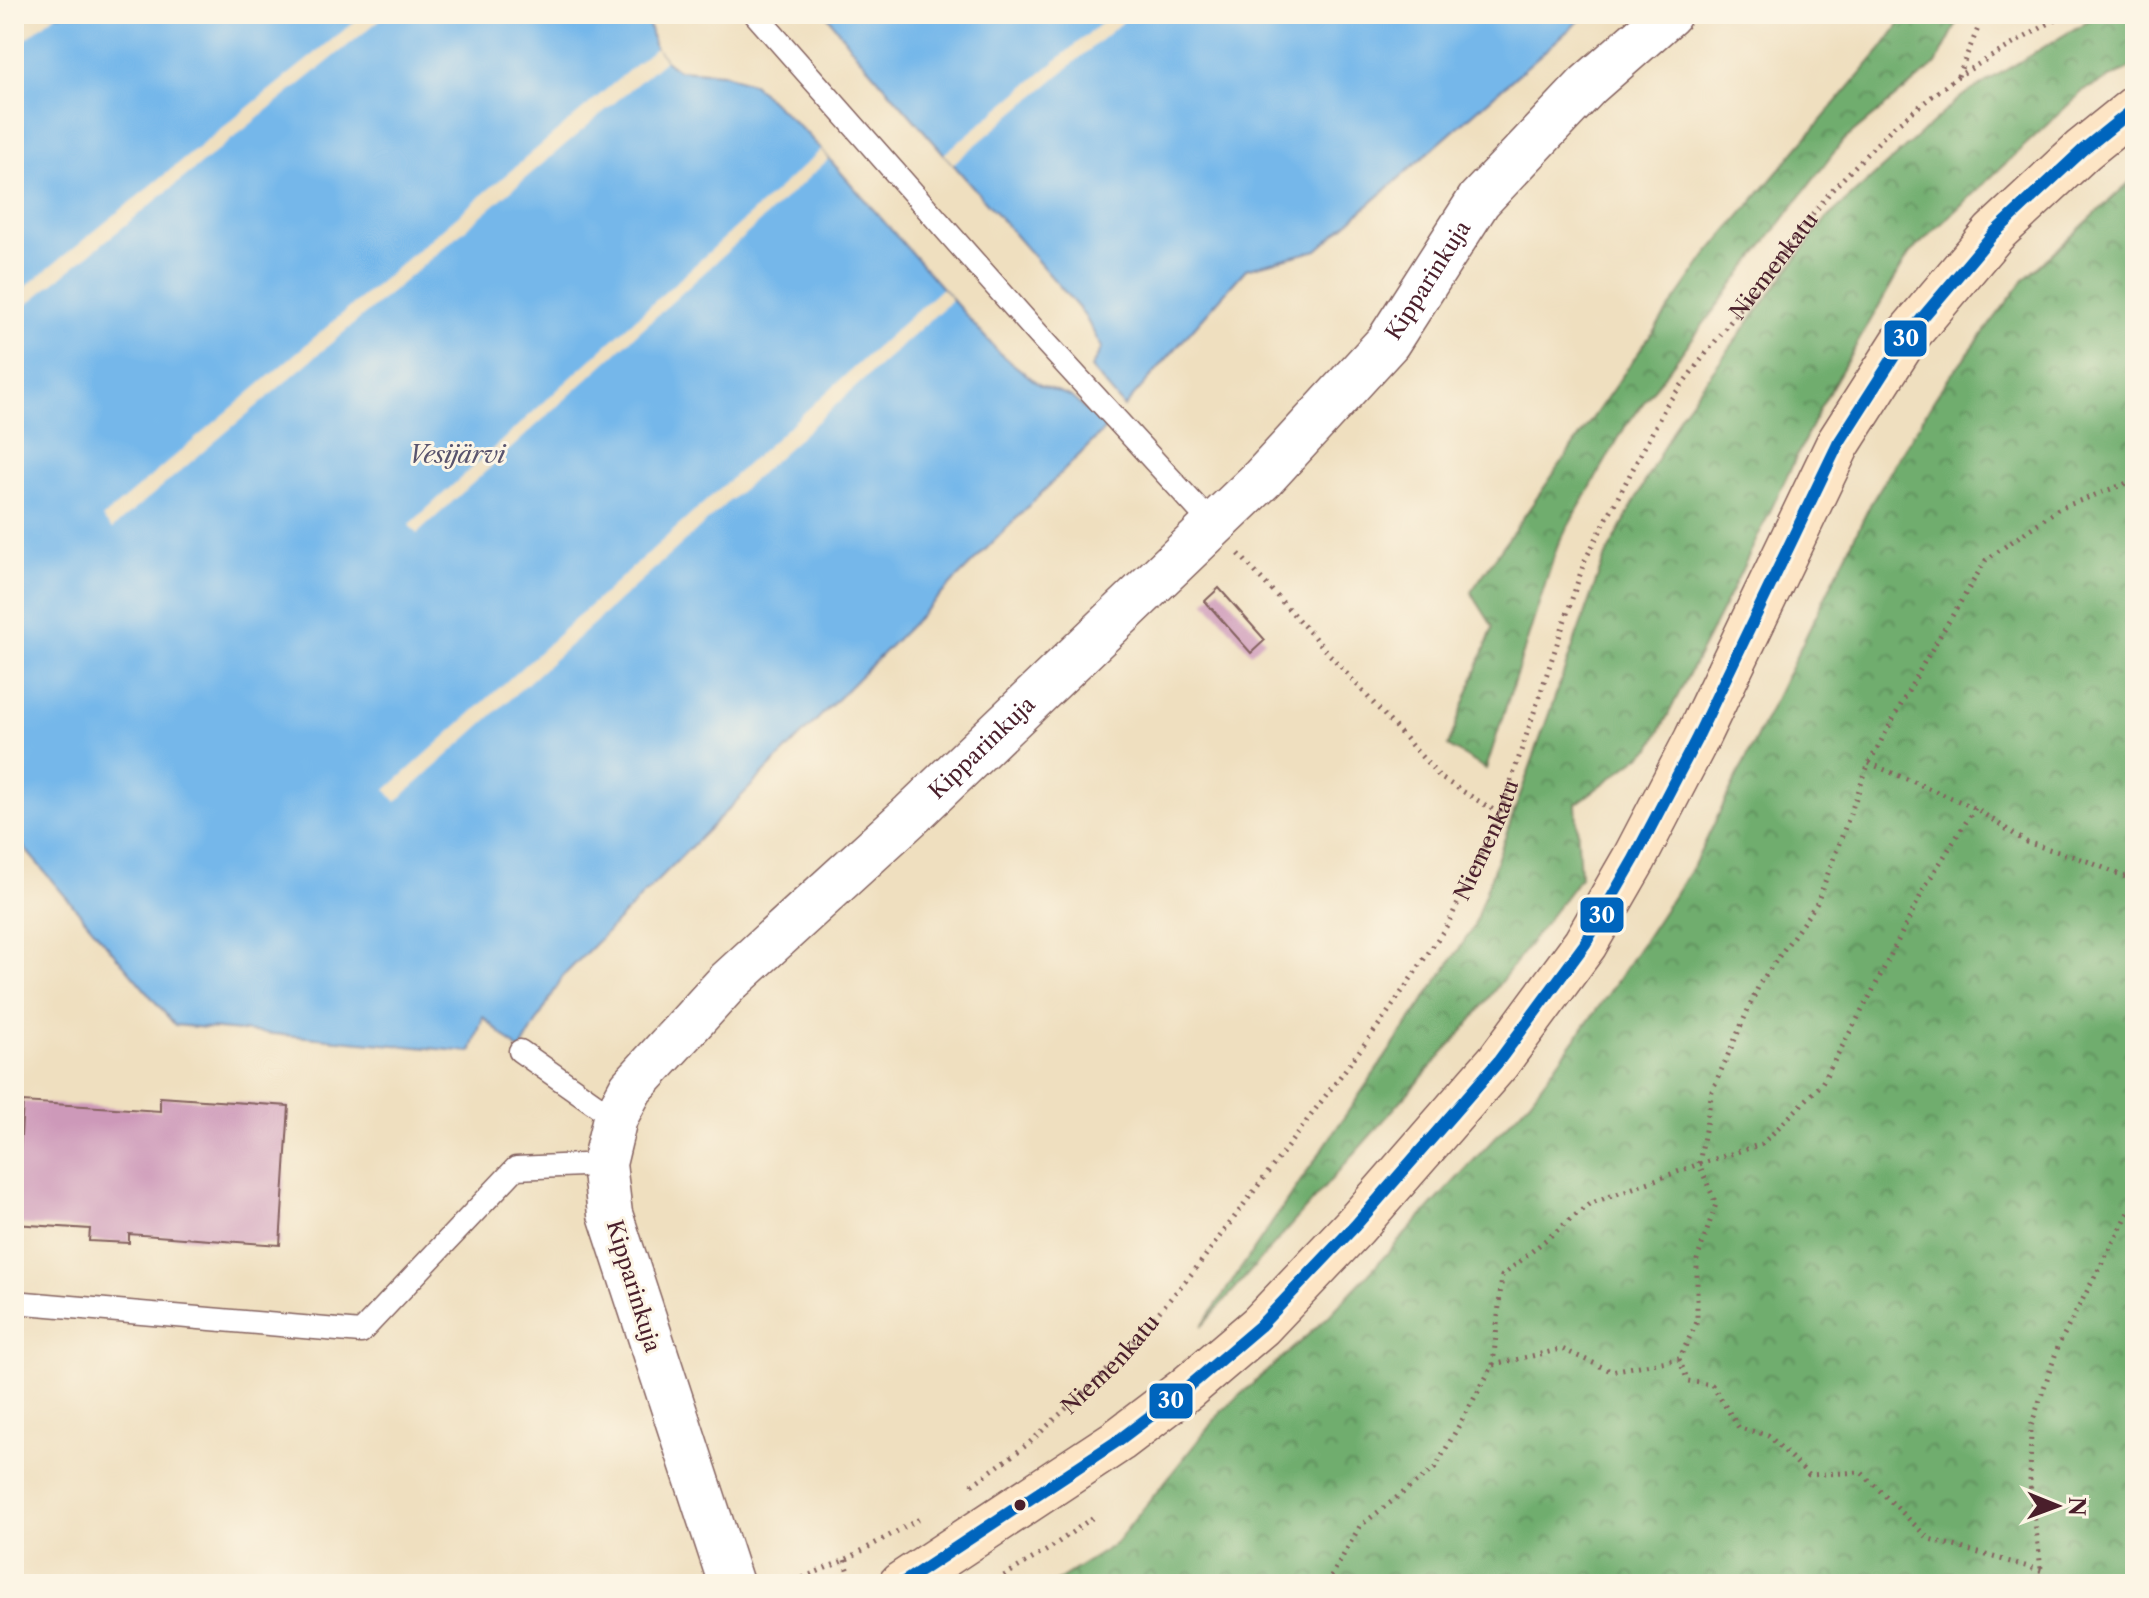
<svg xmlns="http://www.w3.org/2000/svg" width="2149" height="1598" viewBox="0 0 2149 1598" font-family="'Libre Caslon Text',serif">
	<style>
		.forest { fill: url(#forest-crowns); stroke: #5d664c; stroke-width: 2 }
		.water { fill: #74b7ea; stroke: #5f6b8a; stroke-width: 2 }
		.pier { fill: #efdfbf }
		.building { fill: #cd99b9 }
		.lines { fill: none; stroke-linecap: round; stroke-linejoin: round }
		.lane-casing { stroke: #84625f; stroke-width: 25 }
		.street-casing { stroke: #84625f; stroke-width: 47 }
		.secondary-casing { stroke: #84625f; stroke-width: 47 }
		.path { stroke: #84625f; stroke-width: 5; stroke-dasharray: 2 6; stroke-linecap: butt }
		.lane { stroke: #fff; stroke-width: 22 }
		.street { stroke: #fff; stroke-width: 44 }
		.secondary { stroke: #fde5c5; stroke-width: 44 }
		.bus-1-casing { stroke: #fcf5e5; stroke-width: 18 }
		.bus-1 { stroke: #0065bd; stroke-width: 12 }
		.bus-dot { fill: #4a1f2b; stroke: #fcf5e5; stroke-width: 3 }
		.labels { text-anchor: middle; stroke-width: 6; stroke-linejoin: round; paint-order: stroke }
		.street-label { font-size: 22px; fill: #4a1f2b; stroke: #fcf5e5 }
		.water-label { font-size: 24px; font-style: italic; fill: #59546e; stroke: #fcf5e5 }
		.line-badge { stroke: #fcf5e5; stroke-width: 3 }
		.badge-label { font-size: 22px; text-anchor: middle; font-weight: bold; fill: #fff }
	</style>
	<defs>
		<pattern id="forest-crowns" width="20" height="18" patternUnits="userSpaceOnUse" patternTransform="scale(2)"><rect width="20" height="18" fill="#70ad6e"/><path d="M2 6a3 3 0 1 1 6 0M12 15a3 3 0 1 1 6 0" fill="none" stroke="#5e8c5b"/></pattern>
	</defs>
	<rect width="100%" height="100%" fill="#fcf5e5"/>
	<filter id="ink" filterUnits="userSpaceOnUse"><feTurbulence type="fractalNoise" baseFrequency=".0125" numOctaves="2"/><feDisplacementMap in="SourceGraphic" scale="16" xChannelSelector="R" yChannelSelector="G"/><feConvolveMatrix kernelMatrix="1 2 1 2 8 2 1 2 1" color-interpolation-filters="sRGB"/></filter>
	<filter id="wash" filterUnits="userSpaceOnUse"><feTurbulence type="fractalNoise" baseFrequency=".006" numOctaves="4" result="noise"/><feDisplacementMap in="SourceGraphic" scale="32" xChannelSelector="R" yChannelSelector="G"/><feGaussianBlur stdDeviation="1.8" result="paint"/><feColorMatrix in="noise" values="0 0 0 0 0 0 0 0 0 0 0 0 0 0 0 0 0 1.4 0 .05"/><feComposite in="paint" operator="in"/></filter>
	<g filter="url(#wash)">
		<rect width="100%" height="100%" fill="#efdfbf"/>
		<path class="forest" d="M1907,14H1962L1936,64L1842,142L1625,427L1558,544L1486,769L1448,746L1493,627L1471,592L1706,256L1880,51Z
			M2099,14H2135V66L2084,90L1909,254L1821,406L1733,588L1651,748L1576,804L1580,877L1468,1025L1201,1327L1472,930L1603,562L1680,415L1826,219L1961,97Z
			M2135,177V1584H1052L1115,1544L1221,1412L1328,1317L1530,1100L1609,993L1694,865L1871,503L1942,387L2024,280Z"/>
		<path class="water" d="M14,14H646L655,48L665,60L678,70L722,73L753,84L809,136L999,353L1040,385L1070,396L1106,428L563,976L520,1051L483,1017L471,1052L175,1025L14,836Z
			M826,14H1587L1317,250L1246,269L1124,407L1091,368L1102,348L1083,313L849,45Z"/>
		<path class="pier" d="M33,14H57L14,49V29Z
			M364,14H387L14,315V296Z
			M1112,14H1132L953,164L944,154Z
			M655,48L665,60L112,529L102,518Z
			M821,150L829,159L417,534L409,525Z
			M942,288L952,300L396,802L386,790Z"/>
		<g id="blocks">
			<path class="building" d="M1219,588L1265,640L1251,653L1205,601Z
				M160,1097L289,1106L280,1245L129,1234V1243L89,1241L90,1229L14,1224V1151L20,1152L23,1102L160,1111Z"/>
		</g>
	</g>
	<g filter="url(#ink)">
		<use href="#blocks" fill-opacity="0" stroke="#84625f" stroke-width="2"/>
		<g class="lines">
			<defs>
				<path id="lane" d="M755,14L1037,333L1213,525
					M520,1051L615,1118
					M14,1302L361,1332L516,1168L604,1164"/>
				<g id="street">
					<path id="s2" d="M731,1584L610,1214L604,1164L615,1118L631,1088L728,982L912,814L1263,478L1388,342L1479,200L1588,85L1669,14"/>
				</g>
				<path id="secondary" d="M901,1584L1119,1440L1186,1389L1260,1326L1355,1226L1498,1062L1585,944L1634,859L1696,740L1838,444L1907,336L1994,233L2083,150L2135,108"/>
			</defs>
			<use href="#lane" class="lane-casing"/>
			<use href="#street" class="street-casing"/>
			<use href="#secondary" class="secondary-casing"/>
			<g class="path">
				<path d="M1958,76L1984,14"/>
				<path d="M1239,554L1441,778L1500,814"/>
				<path d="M1869,763L1975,808L2026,842L2087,861L2135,881"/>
				<path d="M1679,1359L1688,1381L1712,1385L1739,1428L1768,1435L1809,1475L1861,1472L1929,1539L2043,1571"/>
				<path d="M1493,1365L1562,1349L1611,1371L1679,1359L1697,1322V1260L1716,1204L1699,1164L1762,1144L1821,1085L1871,994L1926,885L1975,808"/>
				<path id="s1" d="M972,1485L1028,1444L1117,1361L1194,1271L1384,1018L1448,924L1500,814L1585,560L1667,404L1831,191L1893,127L1958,76L2053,21L2070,14"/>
				<path d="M845,1560L853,1584"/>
				<path d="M788,1584L845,1560L923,1517"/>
				<path d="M990,1584L1049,1549L1096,1515"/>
				<path d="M1327,1584L1360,1526L1435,1468L1493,1365L1502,1276L1589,1204L1699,1164L1712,1091L1760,983L1817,903L1869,763L1926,659L1986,560L2058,509L2135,480"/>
				<path d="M2043,1584L2030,1483L2031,1426L2059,1344L2135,1201"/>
			</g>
			<use href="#lane" class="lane"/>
			<use href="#street" class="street"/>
			<use href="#secondary" class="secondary"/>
			<defs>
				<path id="bus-1" d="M901,1584L1119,1440L1186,1389L1260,1326L1355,1226L1498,1062L1585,944L1634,859L1696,740L1838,444L1907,336L1994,233L2083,150L2135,108"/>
			</defs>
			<use href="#bus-1" class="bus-1-casing"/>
			<use href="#bus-1" class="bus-1"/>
		</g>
	</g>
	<circle class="bus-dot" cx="1020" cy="1505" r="7"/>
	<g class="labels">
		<g class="street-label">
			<text dy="8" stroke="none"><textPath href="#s1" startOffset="1480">Niemenkatu</textPath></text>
			<text dy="8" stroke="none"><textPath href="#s2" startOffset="1658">Kipparinkuja</textPath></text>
			<text dy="8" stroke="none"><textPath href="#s2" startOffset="1010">Kipparinkuja</textPath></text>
			<text dy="8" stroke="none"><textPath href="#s1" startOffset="832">Niemenkatu</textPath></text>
			<text transform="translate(634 1286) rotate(73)" y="8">Kipparinkuja</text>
			<text dy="8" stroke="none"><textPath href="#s1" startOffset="184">Niemenkatu</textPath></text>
		</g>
		<g class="water-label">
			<text x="457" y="463">Vesijärvi</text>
		</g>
	</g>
	<g class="line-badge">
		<rect x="1883" y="319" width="45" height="39" rx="8" fill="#0065bd"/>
		<rect x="1579" y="896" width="46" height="38" rx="8" fill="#0065bd"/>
		<rect x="1148" y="1382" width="46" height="38" rx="8" fill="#0065bd"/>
	</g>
	<g class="badge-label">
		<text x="1906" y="346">30</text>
		<text x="1602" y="923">30</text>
		<text x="1171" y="1408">30</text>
	</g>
	<rect width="2149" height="1598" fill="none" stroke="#fcf5e5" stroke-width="48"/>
	<g transform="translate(2057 1506) rotate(91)" stroke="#fcf5e5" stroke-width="6" paint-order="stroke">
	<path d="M0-6L14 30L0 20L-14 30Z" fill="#4a1f2b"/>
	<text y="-12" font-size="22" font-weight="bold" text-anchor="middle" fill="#4a1f2b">N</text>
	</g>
</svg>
